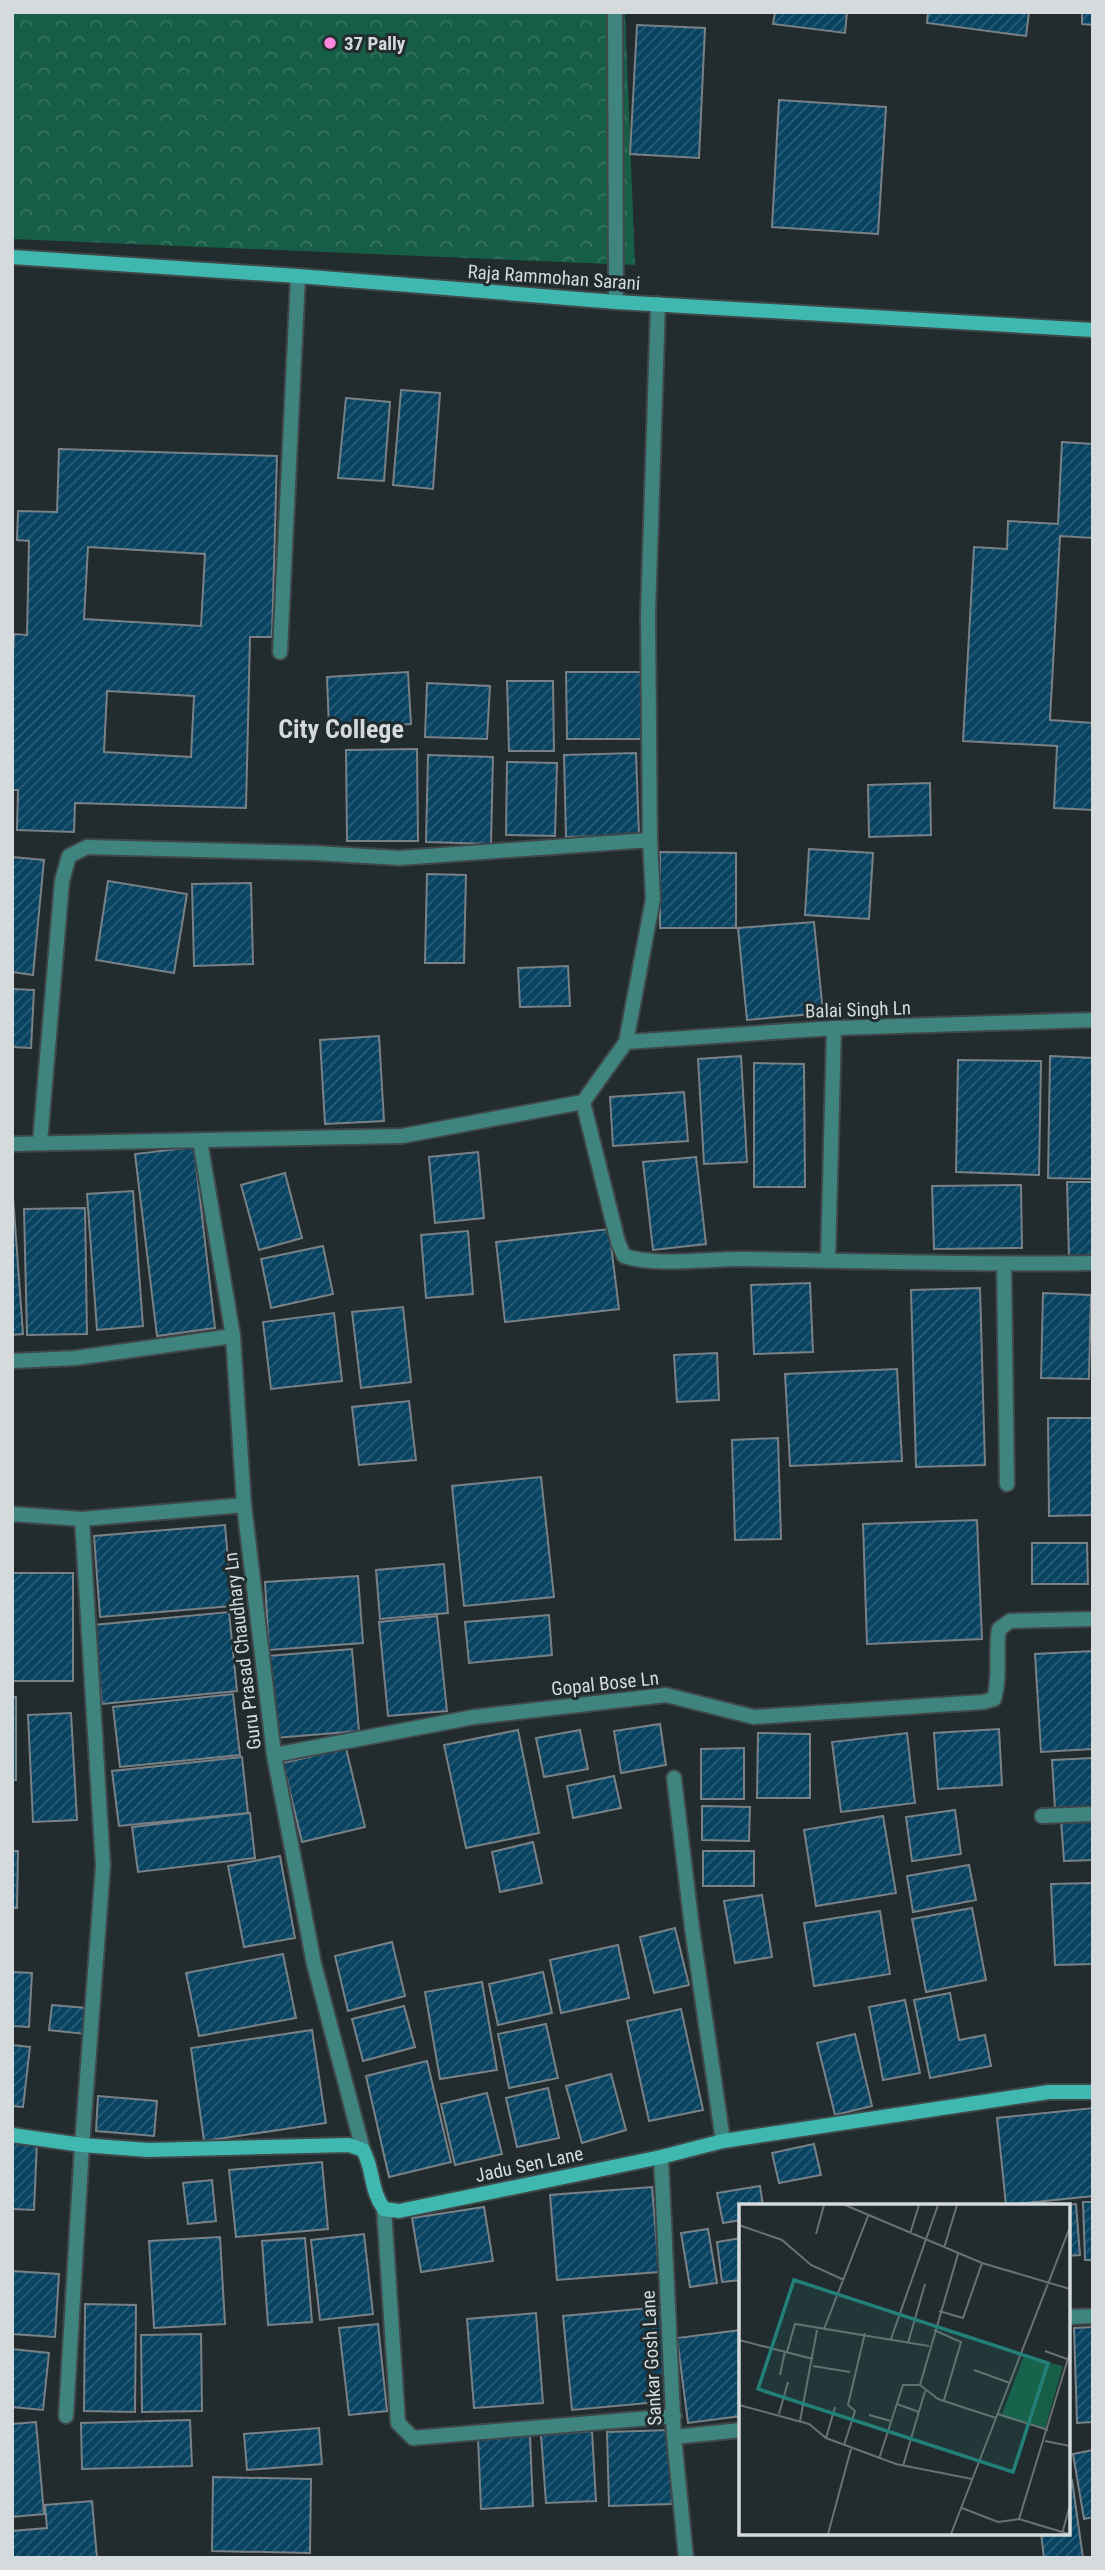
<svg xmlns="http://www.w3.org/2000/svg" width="1105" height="2570" viewBox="0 0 1105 2570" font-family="'Roboto Condensed',sans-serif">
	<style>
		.forest { fill: url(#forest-crowns) }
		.building { fill: url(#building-hatch); stroke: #798186; stroke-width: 2; fill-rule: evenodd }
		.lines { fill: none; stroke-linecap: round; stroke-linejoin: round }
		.lane-casing { stroke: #3f4749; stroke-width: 18 }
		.street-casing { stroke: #3f4749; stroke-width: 18 }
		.secondary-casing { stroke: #3f4749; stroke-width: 18 }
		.lane { stroke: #3f847f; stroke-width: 14 }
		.street { stroke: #3f847f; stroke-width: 14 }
		.secondary { stroke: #3fb8b0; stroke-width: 14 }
		.poi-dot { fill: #fd86e1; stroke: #222b2d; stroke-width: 2.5 }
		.labels { text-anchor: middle; stroke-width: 6; stroke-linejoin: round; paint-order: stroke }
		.poi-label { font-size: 19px; font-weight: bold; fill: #d5dadc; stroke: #222b2d; text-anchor: start }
		.street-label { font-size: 19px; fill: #d5dadc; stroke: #222b2d }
		.district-label { font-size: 26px; font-weight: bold; fill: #d5dadc; stroke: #222b2d }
		.inset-road { fill: none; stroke: #6a7173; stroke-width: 2 }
		.view { fill: #238079; fill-opacity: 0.15; stroke: #238079; stroke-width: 3.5 }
		.inset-edge { fill: none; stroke: #d5dadc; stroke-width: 3.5 }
	</style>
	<defs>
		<pattern id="forest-crowns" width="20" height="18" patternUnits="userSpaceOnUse" patternTransform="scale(1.75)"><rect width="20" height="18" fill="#165e45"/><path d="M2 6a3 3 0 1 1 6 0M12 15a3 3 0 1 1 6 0" fill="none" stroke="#37745f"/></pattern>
		<pattern id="building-hatch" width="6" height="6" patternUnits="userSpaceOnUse" patternTransform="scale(1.75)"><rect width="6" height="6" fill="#084361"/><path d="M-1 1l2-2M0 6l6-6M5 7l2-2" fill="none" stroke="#2b5e77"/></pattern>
	</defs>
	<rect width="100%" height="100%" fill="#222b2d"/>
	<path class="forest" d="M12,12H625L635,265L12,239Z"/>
	<path class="building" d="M775,12H847L845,33L773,24Z
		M928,12H1029L1026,36L927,23Z
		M1082,12H1093V25L1082,24Z
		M637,25L705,28L699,158L630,154Z
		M779,100L886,107L878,234L772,227Z
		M401,390L440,393L433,489L393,485Z
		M346,398L390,402L384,481L338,478Z
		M1062,442L1093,444V538L1060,536L1050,720L1093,723V810L1054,808L1057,746L963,741L974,547L1007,549L1008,521L1058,524Z
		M59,449L277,456L272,637H250L246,808L75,803L74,832L17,830L18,790H12V675L14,634L27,635L29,541L17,540L18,511L57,512ZM88,547L205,554L201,626L84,619ZM107,691L194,696L191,757L104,752Z
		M408,672L411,724L329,729L327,677Z
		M566,672H641V739H567Z
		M507,681H553L554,751H509Z
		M427,683L490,686L487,739L425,737Z
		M417,749L418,841H347L346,750Z
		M636,753L639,835L566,837L564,755Z
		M428,755L493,757L491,844L426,842Z
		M507,762L557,763L555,836L506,835Z
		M930,783L931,835L869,837L868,785Z
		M809,849L873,853L869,919L805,915Z
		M660,852L736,853V928H660Z
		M12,857L44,860L33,975L12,972Z
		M427,874L466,875L464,963H425Z
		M108,881L187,894L174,973L96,960Z
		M251,883L253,964L194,966L192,884Z
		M814,922L823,1013L747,1020L738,928Z
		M568,966L570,1006L520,1007L518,968Z
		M12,989L34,990L31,1048L12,1047Z
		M379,1036L384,1121L325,1124L320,1040Z
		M741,1056L747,1162L704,1164L698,1059Z
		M1050,1056L1093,1058V1179L1048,1178Z
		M958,1060L1041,1061L1039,1175L956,1172Z
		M754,1063L804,1064L805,1187H754Z
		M684,1092L688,1141L613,1146L610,1097Z
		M194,1147L215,1328L157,1336L135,1154Z
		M478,1152L484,1218L435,1223L429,1157Z
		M696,1157L706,1244L653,1250L643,1162Z
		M285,1173L302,1238L259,1250L241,1185Z
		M1067,1182H1093V1258H1069Z
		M12,1183L23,1334L12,1335Z
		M1021,1185L1022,1248L934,1249L932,1186Z
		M133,1191L143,1326L97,1330L87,1194Z
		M85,1208L87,1334L27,1335L24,1209Z
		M609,1229L619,1309L505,1322L496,1242Z
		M468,1231L473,1294L426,1298L421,1235Z
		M323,1246L333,1294L271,1308L261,1259Z
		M810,1283L813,1352L754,1354L751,1285Z
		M980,1288L985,1465L916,1467L911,1290Z
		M1043,1293L1091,1295L1089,1379L1041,1378Z
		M403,1307L411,1382L361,1388L352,1312Z
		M334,1313L342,1381L271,1389L263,1322Z
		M717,1353L719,1400L677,1402L674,1355Z
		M897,1369L902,1461L790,1466L785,1374Z
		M409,1401L416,1460L359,1465L352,1407Z
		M1048,1418H1093V1515L1049,1516Z
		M778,1438L781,1539L735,1540L732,1440Z
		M541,1477L554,1597L464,1606L452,1486Z
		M977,1520L982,1639L867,1644L863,1524Z
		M225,1525L232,1606L100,1617L94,1536Z
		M1032,1543H1087L1088,1584H1032Z
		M444,1564L448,1613L380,1619L376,1570Z
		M12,1573H73V1681H12Z
		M358,1576L363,1643L269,1650L265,1582Z
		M229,1612L237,1691L102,1704L94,1625Z
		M549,1615L552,1655L469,1663L465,1622Z
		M437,1616L447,1711L388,1716L379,1622Z
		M352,1649L359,1731L275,1738L268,1656Z
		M1093,1651V1749L1041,1752L1035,1654Z
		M233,1694L240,1755L120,1767L113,1707Z
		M12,1697H16V1780H12Z
		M71,1713L77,1820L33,1822L28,1715Z
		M660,1724L666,1765L621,1773L614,1731Z
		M999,1729L1002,1785L938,1789L934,1733Z
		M518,1730L539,1833L466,1848L444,1745Z
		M580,1730L588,1769L544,1777L536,1738Z
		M758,1733L810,1734V1798H757Z
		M907,1733L915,1803L841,1812L832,1742Z
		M346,1748L365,1827L302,1842L283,1763Z
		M744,1748V1799H701V1749Z
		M242,1757L248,1813L119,1826L112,1771Z
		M1093,1758V1807L1055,1809L1052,1760Z
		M614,1776L621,1808L573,1818L567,1786Z
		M702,1806L750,1807L749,1841L702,1840Z
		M955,1810L961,1854L912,1861L906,1817Z
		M250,1813L255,1858L138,1872L132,1827Z
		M883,1816L896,1893L816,1906L804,1830Z
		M1093,1818V1860L1064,1861L1061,1820Z
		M533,1842L542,1883L500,1892L492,1852Z
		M12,1851H18L17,1908H12Z
		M703,1851H754V1886H703Z
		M280,1856L295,1938L244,1947L228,1866Z
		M969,1865L976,1900L913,1912L907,1876Z
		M1093,1883V1964L1055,1965L1051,1884Z
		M762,1895L772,1957L735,1963L724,1901Z
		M972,1908L986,1980L926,1992L912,1919Z
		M880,1911L890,1974L814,1986L804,1923Z
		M675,1928L689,1985L654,1993L640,1937Z
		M392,1942L405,1996L348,2011L335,1956Z
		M618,1945L629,1998L561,2013L550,1960Z
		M283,1954L296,2018L199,2036L186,1973Z
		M12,1972L32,1973L29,2027L12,2026Z
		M543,1972L552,2013L498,2025L489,1984Z
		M482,1982L497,2070L440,2079L425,1992Z
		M950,1993L959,2040L985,2035L991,2066L930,2078L914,2000Z
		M905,2000L920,2073L883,2080L869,2007Z
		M52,2005L87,2008L85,2034L49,2030Z
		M404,2006L415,2047L363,2061L352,2019Z
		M681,2009L703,2110L649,2121L627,2021Z
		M546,2024L558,2078L509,2088L498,2034Z
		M312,2030L326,2123L204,2141L191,2048Z
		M855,2034L872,2106L835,2115L817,2043Z
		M12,2045L30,2047L23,2107L12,2106Z
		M427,2061L451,2162L389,2177L366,2076Z
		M611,2074L626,2130L582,2143L566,2086Z
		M548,2088L559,2138L517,2147L506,2098Z
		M487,2093L502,2154L455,2165L441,2104Z
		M98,2096L157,2101L154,2136L96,2131Z
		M1093,2108V2196L1006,2205L997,2118Z
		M12,2141L37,2142L34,2210L12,2209Z
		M814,2144L821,2175L779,2183L772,2153Z
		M322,2162L328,2229L236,2237L229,2170Z
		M212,2180L216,2221L188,2224L183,2183Z
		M760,2186L763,2206H741V2220L723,2223L717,2193Z
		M652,2187L659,2272L557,2280L550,2195Z
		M1083,2202H1093V2260H1085Z
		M1076,2204L1080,2255L1068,2256V2206H1045Z
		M484,2207L493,2261L421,2272L412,2218Z
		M708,2229L717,2283L690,2287L681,2233Z
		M364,2234L373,2314L320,2320L311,2240Z
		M220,2237L225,2324L154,2328L149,2241Z
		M305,2238L312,2322L268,2325L262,2241Z
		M741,2238V2280L722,2282L717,2242Z
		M12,2271L59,2274L55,2337L12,2334Z
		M85,2304L136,2305L135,2412L84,2411Z
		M660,2307L669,2401L572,2410L563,2316Z
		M536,2313L543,2403L474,2408L467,2319Z
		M378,2324L387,2411L349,2415L339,2328Z
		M1093,2327V2422L1077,2423L1074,2328Z
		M741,2330V2416L688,2423L677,2338Z
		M201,2334L202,2411L142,2412L141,2335Z
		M12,2349L49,2353L43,2410L12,2407Z
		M190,2420L192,2466L82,2469L81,2423Z
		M36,2422L44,2514L12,2517V2424Z
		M319,2428L322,2464L247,2470L244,2434Z
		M670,2430L672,2504L609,2506L607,2432Z
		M592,2431L596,2501L546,2503L541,2435Z
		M530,2436L533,2506L481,2509L478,2437Z
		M1093,2450V2517L1084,2519L1073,2454Z
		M213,2477L311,2479L310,2553L212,2551Z
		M1072,2480L1083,2558H1044L1041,2533H1068V2481Z
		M92,2501L97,2558H12V2531L47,2528L45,2505Z"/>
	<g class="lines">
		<defs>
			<path id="lane" d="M66,2416L82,2145L103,1866L82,1519"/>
			<path id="street" d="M615,12L616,302
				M280,652L298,276
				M626,1042L834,1028L1093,1020
				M583,1102L618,1242L624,1256C657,1267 710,1258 746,1259C861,1261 977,1265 1093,1263
				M200,1141L233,1336L244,1505L274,1755L314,1964L363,2150
				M40,1142L62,881L69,856L87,847L314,853L400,858L650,840
				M12,1144L402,1136L583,1102L626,1042L653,899L650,840L648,615L658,304
				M828,1260L834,1028
				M1004,1265L1007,1484
				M12,1361L75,1358L233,1336
				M12,1514L82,1519L244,1505
				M274,1755L474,1717L666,1695L754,1717L983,1702L994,1699C1001,1676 995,1652 999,1629L1010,1621L1093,1619
				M674,1778L692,1928L723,2141
				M1042,1816L1093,1814
				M661,2157L674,2437L686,2558
				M384,2209L398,2423L413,2438L674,2416
				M1068,2317L1093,2316
				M674,2437L741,2430"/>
			<path id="secondary" d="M12,257L298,276L616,302L1093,330
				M12,2135L82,2145L148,2150L349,2145L363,2150C374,2170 370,2190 384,2209L399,2211L661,2157L723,2141L1049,2092H1093"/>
		</defs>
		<use href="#lane" class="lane-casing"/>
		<use href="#street" class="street-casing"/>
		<use href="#secondary" class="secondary-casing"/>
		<use href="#lane" class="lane"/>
		<use href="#street" class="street"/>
		<use href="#secondary" class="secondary"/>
	</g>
	<circle class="poi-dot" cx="330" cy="43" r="7"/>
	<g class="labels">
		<g class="poi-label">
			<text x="344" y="50">37 Pally</text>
		</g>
		<g class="street-label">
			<text transform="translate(554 277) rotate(4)" y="7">Raja Rammohan Sarani</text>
			<text transform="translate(858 1009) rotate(-2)" y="7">Balai Singh Ln</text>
			<text transform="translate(242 1651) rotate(-97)" y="7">Guru Prasad Chaudhary Ln</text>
			<text transform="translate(605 1683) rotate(-6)" y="7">Gopal Bose Ln</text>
			<text transform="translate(529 2164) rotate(-12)" y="7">Jadu Sen Lane</text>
			<text transform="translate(651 2358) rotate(-93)" y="7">Sankar Gosh Lane</text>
		</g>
		<g class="district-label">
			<text x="341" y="738">City College</text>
		</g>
	</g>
	<g transform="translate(739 2204)">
		<rect width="331" height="331" fill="#222b2d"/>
		<path d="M285,152L324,162L306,225L262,213Z" fill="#165e45"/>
		<path class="inset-road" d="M106,1L243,59L331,85M0,21L43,36L72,61L105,76M77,30L85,1M171,30L180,1M205,44L218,1M219,50L181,181L199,195L257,214M200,107L224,114L243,59M85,125L129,12M195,126L222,138L205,196M152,135L199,1M0,136L74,155M169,139L186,80M306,147L328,155M48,148L56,120L190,142M74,162L111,168M235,166L271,179M41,171L46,147M158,200L180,208M0,201L70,220L87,234L157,260L233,275M40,210L49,178M259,210L309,226M130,211L152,217M61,217L78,126M87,234L96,203M306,237L331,242M105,241L116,207L109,201L126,129M140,255L164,181H181M164,262L186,187M223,304L259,318L280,315L330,330M280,315L331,148M89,330L112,245M212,330L331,23M323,330L331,301"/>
		<path class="view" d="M55,76L309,159L274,268L19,185Z"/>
		<rect width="331" height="331" class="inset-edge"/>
	</g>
	<rect width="1105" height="2570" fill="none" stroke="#d5dadc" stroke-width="28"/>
</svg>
